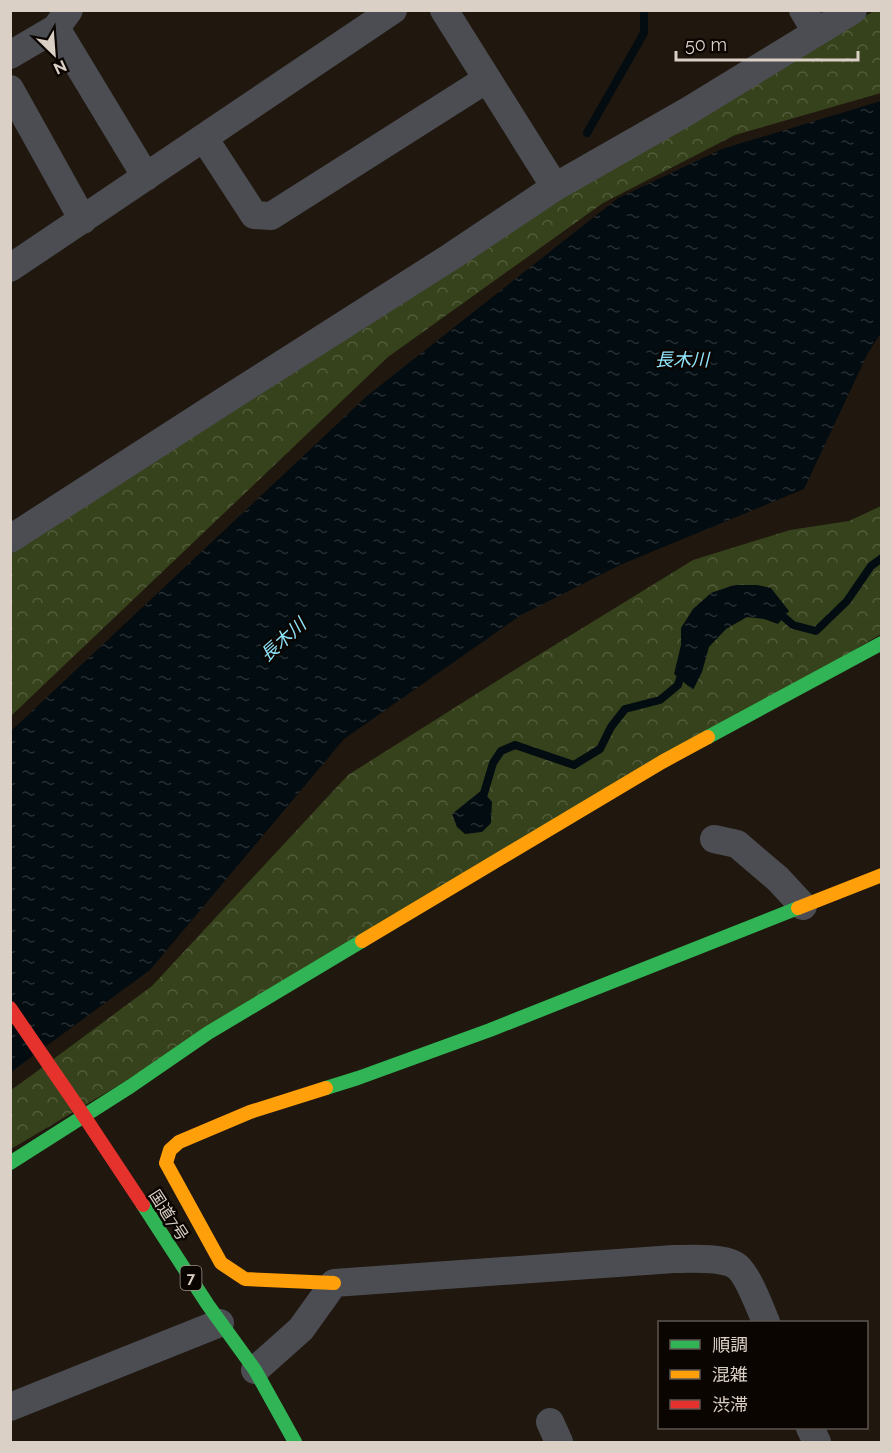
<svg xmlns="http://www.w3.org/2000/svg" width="892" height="1453" viewBox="0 0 892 1453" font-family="Raleway,'Noto Sans JP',sans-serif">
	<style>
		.forest { fill: url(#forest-crowns) }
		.water { fill: url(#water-ripples) }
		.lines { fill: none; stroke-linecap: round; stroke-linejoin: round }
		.stream { stroke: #030c11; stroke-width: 8 }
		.street { stroke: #4b4d53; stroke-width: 28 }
		.fast { stroke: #30b455; stroke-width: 14 }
		.slow { stroke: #ff9f0a; stroke-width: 14 }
		.jam { stroke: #e5322d; stroke-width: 14 }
		.labels { text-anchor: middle; stroke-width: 5; stroke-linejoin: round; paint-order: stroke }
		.shield { fill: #0b0502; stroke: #9d938b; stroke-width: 1.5 }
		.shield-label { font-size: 15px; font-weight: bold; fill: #dbd0c6 }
		.street-label { font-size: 16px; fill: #dbd0c6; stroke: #0b0502 }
		.water-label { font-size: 18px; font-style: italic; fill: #8fe5fc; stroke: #0b0502 }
	</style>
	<defs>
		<pattern id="forest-crowns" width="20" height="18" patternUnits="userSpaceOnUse" patternTransform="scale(1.5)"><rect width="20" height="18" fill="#36421b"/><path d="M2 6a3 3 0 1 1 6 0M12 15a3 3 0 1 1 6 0" fill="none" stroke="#525c3b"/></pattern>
		<pattern id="water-ripples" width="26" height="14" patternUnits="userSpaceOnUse" patternTransform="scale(1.5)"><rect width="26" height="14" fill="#030c11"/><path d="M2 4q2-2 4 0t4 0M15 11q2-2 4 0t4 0" fill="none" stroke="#272e32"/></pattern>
	</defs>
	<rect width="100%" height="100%" fill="#20170e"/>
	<path class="forest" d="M874,11H881V93L735,135L603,203L388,357L11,716V554L140,467L558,193Z
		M881,506V634L11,1149V1090L32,1075L152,986L348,775L524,664L693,560L790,530L849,521Z"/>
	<path class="water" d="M881,101V333L868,353L804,489L620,565L521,615L344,739L150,970L11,1072V731L367,396L618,198L722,149Z
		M734,585H757L771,588L789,611L778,624L764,619L747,617L726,629L709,647L702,672L693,690L674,674L681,645V628L693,609L711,593Z
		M482,790L492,802L491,823L482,832L465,834L457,827L452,814Z"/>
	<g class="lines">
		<path class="stream" d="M587,133L644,33V10
			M778,612L793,625L816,631L847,601L871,566L882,558
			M482,800L493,763L501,751L515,745L574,765L600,749L611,727L625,709L660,700L678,685L682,671"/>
		<path class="street" d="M69,10L56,28L146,177
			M444,10L555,187
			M803,10L816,32
			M10,55L56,28
			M10,89L83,220
			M204,138L254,215L271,216L487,79
			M10,268L393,10
			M10,539L221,403L452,256L555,187L688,111L853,10
			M714,839L737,844L778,879L803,906
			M255,1370L301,1329L334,1283L674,1259C690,1259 721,1257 735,1265C747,1272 760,1308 766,1322
			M10,1407L220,1323
			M550,1422L559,1442
			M810,1428L817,1442"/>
		<path class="fast" d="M708,737L882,643
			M326,1088L358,1078L490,1030L798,908
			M10,1163L131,1086L208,1033L362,941
			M143,1205L208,1305L255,1370L295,1442"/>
		<path class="slow" d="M798,908L882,875
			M362,941L662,762L708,737
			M326,1088L250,1112L179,1142L170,1150L166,1163L221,1263L245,1279L334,1283"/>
		<path class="jam" d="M10,1008L84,1116L143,1205"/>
	</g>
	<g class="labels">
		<rect class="shield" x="180.5" y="1266" width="21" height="24" rx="4.5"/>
		<g class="shield-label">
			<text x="191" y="1283">7</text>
		</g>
		<g class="street-label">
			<text transform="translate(169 1215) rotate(57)" y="6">国道7号</text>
		</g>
		<g class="water-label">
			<text x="682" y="366">長木川</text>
			<text transform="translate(283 640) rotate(-42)" y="6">長木川</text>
		</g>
	</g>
	<rect width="892" height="1453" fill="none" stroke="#dbd0c6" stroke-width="24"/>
	<rect x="658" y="1321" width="210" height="108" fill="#0b0502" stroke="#5e5650" stroke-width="1.5"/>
	<rect x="670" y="1340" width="30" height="9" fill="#30b455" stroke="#5e5650" stroke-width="1.5"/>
	<text x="712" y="1351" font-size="18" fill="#dbd0c6">順調</text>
	<rect x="670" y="1370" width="30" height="9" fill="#ff9f0a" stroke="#5e5650" stroke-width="1.5"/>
	<text x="712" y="1381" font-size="18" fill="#dbd0c6">混雑</text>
	<rect x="670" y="1400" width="30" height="9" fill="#e5322d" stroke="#5e5650" stroke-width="1.5"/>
	<text x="712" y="1411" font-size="18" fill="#dbd0c6">渋滞</text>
	<g transform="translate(54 54) rotate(155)" stroke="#0b0502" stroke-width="4.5" paint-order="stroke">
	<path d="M0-4.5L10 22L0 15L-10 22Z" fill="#dbd0c6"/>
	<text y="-9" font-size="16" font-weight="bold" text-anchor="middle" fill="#dbd0c6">N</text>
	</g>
	<path d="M676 51v9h182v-9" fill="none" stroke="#dbd0c6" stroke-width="3"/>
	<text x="685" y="51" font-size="18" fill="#dbd0c6" stroke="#0b0502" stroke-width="4.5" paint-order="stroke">50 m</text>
</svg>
